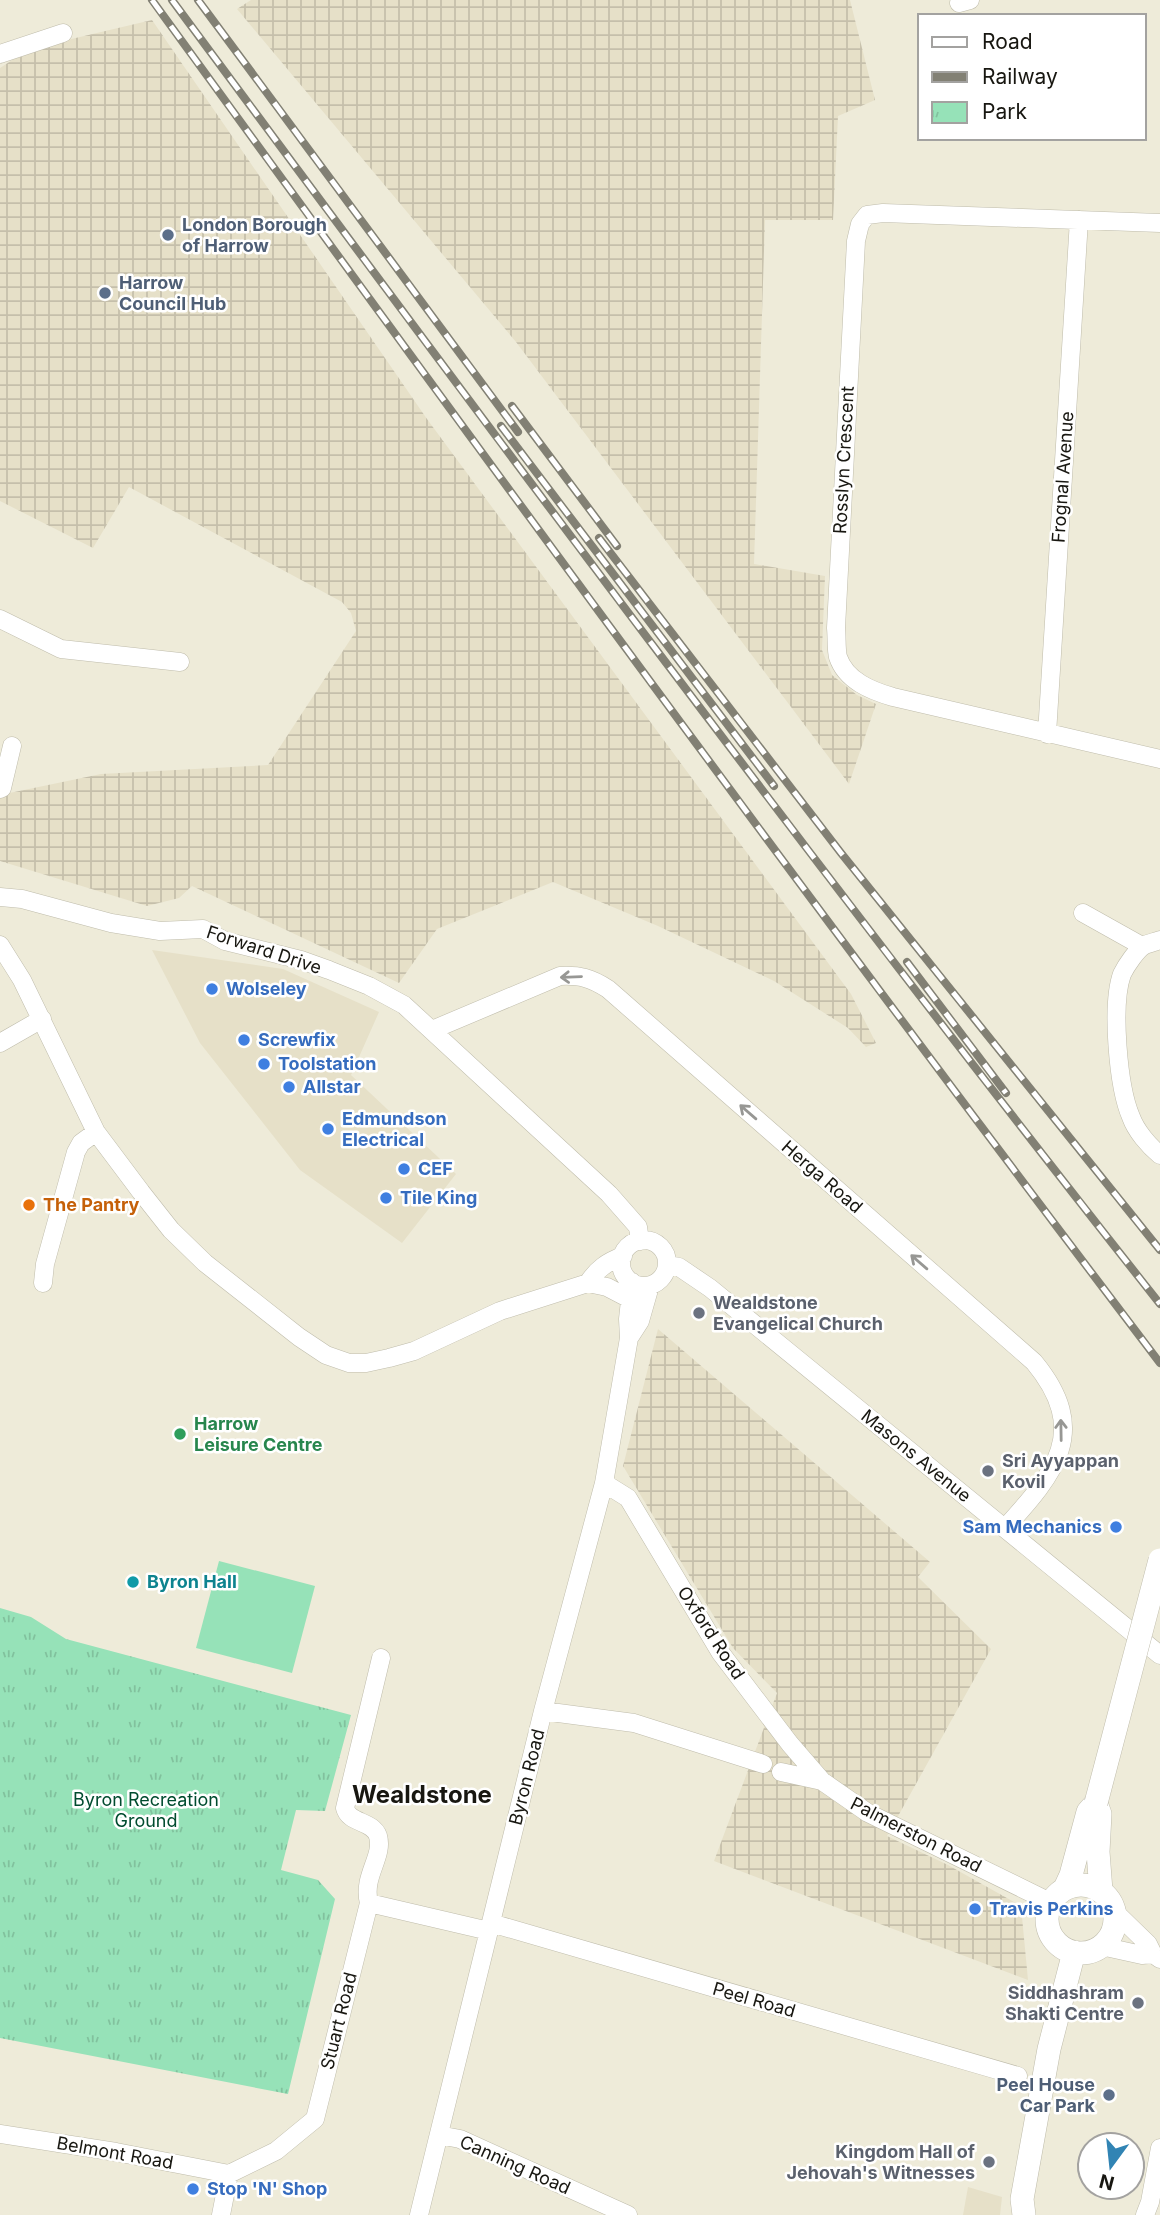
<svg xmlns="http://www.w3.org/2000/svg" width="1160" height="2215" viewBox="0 0 1160 2215" font-family="Inter,sans-serif">
	<style>
		.built { fill: #e6e0c8 }
		.industrial { fill: url(#industrial-grid) }
		.green { fill: #96e2b8 }
		.park { fill: url(#park-tufts) }
		.lines { fill: none; stroke-linecap: round; stroke-linejoin: round }
		.minor-casing { stroke: #bfbcab; stroke-width: 19 }
		.major-casing { stroke: #bfbcab; stroke-width: 24 }
		.minor { stroke: #fff; stroke-width: 18 }
		.major { stroke: #fff; stroke-width: 23 }
		.rail-casing { stroke: #828074; stroke-width: 8 }
		.rail { stroke: #fff; stroke-width: 5; stroke-dasharray: 16; stroke-linecap: butt }
		.major-bridge-casing { stroke: #bfbcab; stroke-width: 24; stroke-linecap: butt }
		.major-bridge { stroke: #fff; stroke-width: 23 }
		.oneway { stroke: #979794 }
		.service-dot { fill: #5c6f8a; stroke: #fff; stroke-width: 2.5 }
		.shop-dot { fill: #3f7fe0; stroke: #fff; stroke-width: 2.5 }
		.food-dot { fill: #e8710a; stroke: #fff; stroke-width: 2.5 }
		.worship-dot { fill: #6b7280; stroke: #fff; stroke-width: 2.5 }
		.leisure-dot { fill: #2e9e5b; stroke: #fff; stroke-width: 2.5 }
		.culture-dot { fill: #0f9aa8; stroke: #fff; stroke-width: 2.5 }
		.labels { text-anchor: middle; stroke-width: 5; stroke-linejoin: round; paint-order: stroke }
		.service-label { font-size: 18px; font-weight: bold; fill: #4e5e75; stroke: #fff; text-anchor: start }
		.street-label { font-size: 18px; fill: #181711; stroke: #fff }
		.shop-label { font-size: 18px; font-weight: bold; fill: #366cbe; stroke: #fff; text-anchor: start }
		.food-label { font-size: 18px; font-weight: bold; fill: #c56008; stroke: #fff; text-anchor: start }
		.worship-label { font-size: 18px; font-weight: bold; fill: #5b616d; stroke: #fff; text-anchor: start }
		.leisure-label { font-size: 18px; font-weight: bold; fill: #27864d; stroke: #fff; text-anchor: start }
		.culture-label { font-size: 18px; font-weight: bold; fill: #0d838f; stroke: #fff; text-anchor: start }
		.park-label { font-size: 18px; fill: #004c2f; stroke: #fff }
		.district-label { font-size: 24px; font-weight: bold; fill: #181711; stroke: #fff }
	</style>
	<defs>
		<pattern id="industrial-grid" width="8" height="8" patternUnits="userSpaceOnUse" patternTransform="scale(1.75)"><rect width="8" height="8" fill="#e6e0c8"/><path d="M0 4h8M4 0v8" fill="none" stroke="#c5bfab"/></pattern>
		<pattern id="park-tufts" width="24" height="20" patternUnits="userSpaceOnUse" patternTransform="scale(1.75)"><rect width="24" height="20" fill="#96e2b8"/><path d="M3 7l-1-3M5 7V3M7 7l1-3M15 17l-1-3M17 17v-4M19 17l1-3" fill="none" stroke="#81c19d"/></pattern>
	</defs>
	<rect width="100%" height="100%" fill="#eeebd9"/>
	<path class="built" d="M152,950L283,969L379,1012L351,1075L456,1174L402,1243L300,1170L200,1043Z
		M968,2187L1002,2197L1000,2215H963Z"/>
	<path class="industrial" d="M251,0H850L875,100L838,116L833,220H765L754,564L825,576L822,650L832,675L857,695L876,704L849,784L516,342L237,9Z
		M152,20L427,419L851,994L876,1043L866,1047L848,1028L774,981L658,926L553,882L437,929L399,983L192,886L179,898L147,906L0,861V795L101,774L268,765L356,631L351,613L342,602L129,487L93,548L0,501V68L29,49Z
		M658,1329L930,1562L918,1577L991,1649L887,1836L948,1865L1014,1902L1022,1917L1028,1980L714,1861L777,1693L733,1648L623,1466Z"/>
	<path class="green" d="M219,1561L315,1586L292,1673L196,1648Z"/>
	<path class="park" d="M0,1608L31,1617L66,1639L351,1715L325,1811L296,1810L281,1870L318,1880L335,1899L288,2094L0,2038Z"/>
	<g class="lines">
		<defs>
			<path id="minor" d="M959,3L970,0
				M0,54L63,33
				M1160,223L883,213L867,215L860,224L856,241L836,628C837,637 836,649 838,657C846,681 872,691 893,697L1160,759
				M0,619L61,649L180,662
				M1047,734L1079,220
				M0,789L2,788L12,746
				M0,897L22,899L111,923L160,931L203,929L225,941L301,960L329,970L369,986L404,1005L609,1194L638,1227L640,1241
				M1083,913L1142,946
				M1160,940C1155,942 1149,943 1145,945C1137,949 1126,966 1122,974C1111,1005 1118,1087 1131,1117C1136,1131 1149,1146 1160,1155
				M0,945L22,980L96,1132L141,1192L171,1230L205,1263L299,1337L326,1355L349,1363H366L389,1358L414,1351L500,1311L588,1283L607,1287L630,1299
				M432,1030L560,976C580,975 591,978 608,989L1034,1362C1091,1431 1055,1473 1005,1528
				M0,1043L42,1019
				M621 1263a23 23 0 1 1 46 0a23 23 0 1 1-46 0Z
				M667,1265L679,1267L710,1288L1160,1655
				M43,1283L45,1264L76,1152L81,1143L96,1132
				M588,1283C597,1269 607,1262 623,1256
				M629,1338L640,1321L650,1286
				M604,1483L628,1498L720,1652L790,1744L822,1781
				M543,1711L634,1723L763,1764
				M781,1772L822,1781L868,1813L1050,1902
				M369,1903L489,1931
				M1114,1911L1148,1944L1153,1954L1160,1959
				M491,1923L1018,2076
				M1101,1946L1142,1955L1153,1954
				M0,2134L116,2152L229,2174
				M439,2135L460,2139L628,2215
				M229,2174L276,2151L315,2119L369,1903C362,1876 384,1857 378,1836C372,1820 349,1824 345,1808L381,1658
				M221,2215L229,2174
				M419,2215L543,1711L604,1483L629,1338L628,1319L632,1282
				M1145,2215L1150,2202L1160,2148"/>
			<path id="major" d="M1047 1919a34 34 0 1 1 68 0a34 34 0 1 1-68 0Z
				M1065,1888L1071,1875L1088,1812L1096,1803L1100,1814L1098,1852L1101,1891
				M1024,2215L1022,2199L1049,2049L1074,1952"/>
		</defs>
		<use href="#minor" class="minor-casing"/>
		<use href="#major" class="major-casing"/>
		<use href="#minor" class="minor"/>
		<use href="#major" class="major"/>
		<defs>
			<path id="rail" d="M152,0C484,457 818,913 1160,1363
				M172,0C496,438 822,876 1160,1304
				M198,0L518,432
				M512,406L617,546
				M501,426L774,786
				M599,538L841,853L1160,1250
				M907,962L1006,1093"/>
		</defs>
		<use href="#rail" class="rail-casing"/>
		<use href="#rail" class="rail"/>
		<defs>
			<path id="major-bridge" d="M1096,1803L1160,1560"/>
		</defs>
		<use href="#major-bridge" class="major-bridge-casing"/>
		<use href="#major-bridge" class="major-bridge"/>
	</g>
	<defs><path id="oneway-shaft" d="M-6 0H5M1.5-3L5.5 0L1.5 3" fill="none" stroke-width="1.6" stroke-linecap="round" stroke-linejoin="round" transform="scale(1.75)"/></defs>
	<g class="oneway">
		<use href="#oneway-shaft" transform="translate(571 977) rotate(178)"/>
		<use href="#oneway-shaft" transform="translate(748 1112) rotate(-139)"/>
		<use href="#oneway-shaft" transform="translate(919 1262) rotate(-139)"/>
		<use href="#oneway-shaft" transform="translate(1061 1430) rotate(-91)"/>
	</g>
	<g class="service-dot">
		<circle cx="168" cy="235" r="7"/>
		<circle cx="105" cy="293" r="7"/>
		<circle cx="1109" cy="2095" r="7"/>
	</g>
	<g class="shop-dot">
		<circle cx="212" cy="989" r="7"/>
		<circle cx="244" cy="1040" r="7"/>
		<circle cx="264" cy="1064" r="7"/>
		<circle cx="289" cy="1087" r="7"/>
		<circle cx="328" cy="1129" r="7"/>
		<circle cx="404" cy="1169" r="7"/>
		<circle cx="386" cy="1198" r="7"/>
		<circle cx="1116" cy="1527" r="7"/>
		<circle cx="975" cy="1909" r="7"/>
		<circle cx="193" cy="2189" r="7"/>
	</g>
	<circle class="food-dot" cx="29" cy="1205" r="7"/>
	<g class="worship-dot">
		<circle cx="699" cy="1313" r="7"/>
		<circle cx="988" cy="1471" r="7"/>
		<circle cx="1138" cy="2003" r="7"/>
		<circle cx="989" cy="2162" r="7"/>
	</g>
	<circle class="leisure-dot" cx="180" cy="1434" r="7"/>
	<circle class="culture-dot" cx="133" cy="1582" r="7"/>
	<g class="labels">
		<g class="service-label">
			<text x="182" y="231">London Borough<tspan x="182" dy="21">of Harrow</tspan></text>
			<text x="119" y="289">Harrow<tspan x="119" dy="21">Council Hub</tspan></text>
			<text x="1095" y="2091" text-anchor="end">Peel House<tspan x="1095" dy="21">Car Park</tspan></text>
		</g>
		<g class="street-label">
			<text transform="translate(844 460) rotate(-87)" y="6">Rosslyn Crescent</text>
			<text transform="translate(1063 477) rotate(-86)" y="6">Frognal Avenue</text>
			<text transform="translate(264 950) rotate(18)" y="6">Forward Drive</text>
			<text transform="translate(822 1177) rotate(41)" y="6">Herga Road</text>
			<text transform="translate(916 1456) rotate(39)" y="6">Masons Avenue</text>
			<text transform="translate(711 1633) rotate(57)" y="6">Oxford Road</text>
			<text transform="translate(527 1777) rotate(-76)" y="6">Byron Road</text>
			<text transform="translate(916 1835) rotate(27)" y="6">Palmerston Road</text>
			<text transform="translate(754 2000) rotate(16)" y="6">Peel Road</text>
			<text transform="translate(339 2021) rotate(-76)" y="6">Stuart Road</text>
			<text transform="translate(115 2153) rotate(10)" y="6">Belmont Road</text>
			<text transform="translate(515 2165) rotate(24)" y="6">Canning Road</text>
		</g>
		<g class="shop-label">
			<text x="226" y="995">Wolseley</text>
			<text x="258" y="1046">Screwfix</text>
			<text x="278" y="1070">Toolstation</text>
			<text x="303" y="1093">Allstar</text>
			<text x="342" y="1125">Edmundson<tspan x="342" dy="21">Electrical</tspan></text>
			<text x="418" y="1175">CEF</text>
			<text x="400" y="1204">Tile King</text>
			<text x="1102" y="1533" text-anchor="end">Sam Mechanics</text>
			<text x="989" y="1915">Travis Perkins</text>
			<text x="207" y="2195">Stop 'N' Shop</text>
		</g>
		<g class="food-label">
			<text x="43" y="1211">The Pantry</text>
		</g>
		<g class="worship-label">
			<text x="713" y="1309">Wealdstone<tspan x="713" dy="21">Evangelical Church</tspan></text>
			<text x="1002" y="1467">Sri Ayyappan<tspan x="1002" dy="21">Kovil</tspan></text>
			<text x="1124" y="1999" text-anchor="end">Siddhashram<tspan x="1124" dy="21">Shakti Centre</tspan></text>
			<text x="975" y="2158" text-anchor="end">Kingdom Hall of<tspan x="975" dy="21">Jehovah's Witnesses</tspan></text>
		</g>
		<g class="leisure-label">
			<text x="194" y="1430">Harrow<tspan x="194" dy="21">Leisure Centre</tspan></text>
		</g>
		<g class="culture-label">
			<text x="147" y="1588">Byron Hall</text>
		</g>
		<g class="park-label">
			<text x="146" y="1806">Byron Recreation<tspan x="146" dy="21">Ground</tspan></text>
		</g>
		<g class="district-label">
			<text x="422" y="1803">Wealdstone</text>
		</g>
	</g>
	<rect x="918" y="14" width="228" height="126" fill="#ffffff" stroke="#a3a2a0" stroke-width="2"/>
	<rect x="932" y="37" width="35" height="10" fill="#ffffff" stroke="#a3a2a0" stroke-width="2"/>
	<text x="982" y="49" font-size="21" fill="#181711">Road</text>
	<rect x="932" y="72" width="35" height="10" fill="#828074" stroke="#a3a2a0" stroke-width="2"/>
	<text x="982" y="84" font-size="21" fill="#181711">Railway</text>
	<rect x="932" y="102" width="35" height="21" fill="url(#park-tufts)" stroke="#a3a2a0" stroke-width="2"/>
	<text x="982" y="119" font-size="21" fill="#181711">Park</text>
	<g transform="translate(1111 2166) rotate(195)"><circle r="33" fill="#ffffff" stroke="#a3a2a0" stroke-width="2"/>
	<path d="M0-5L12 26L0 18L-12 26Z" fill="#3184b4"/>
	<text y="-10" font-size="19" font-weight="bold" text-anchor="middle" fill="#181711">N</text>
	</g>
</svg>
